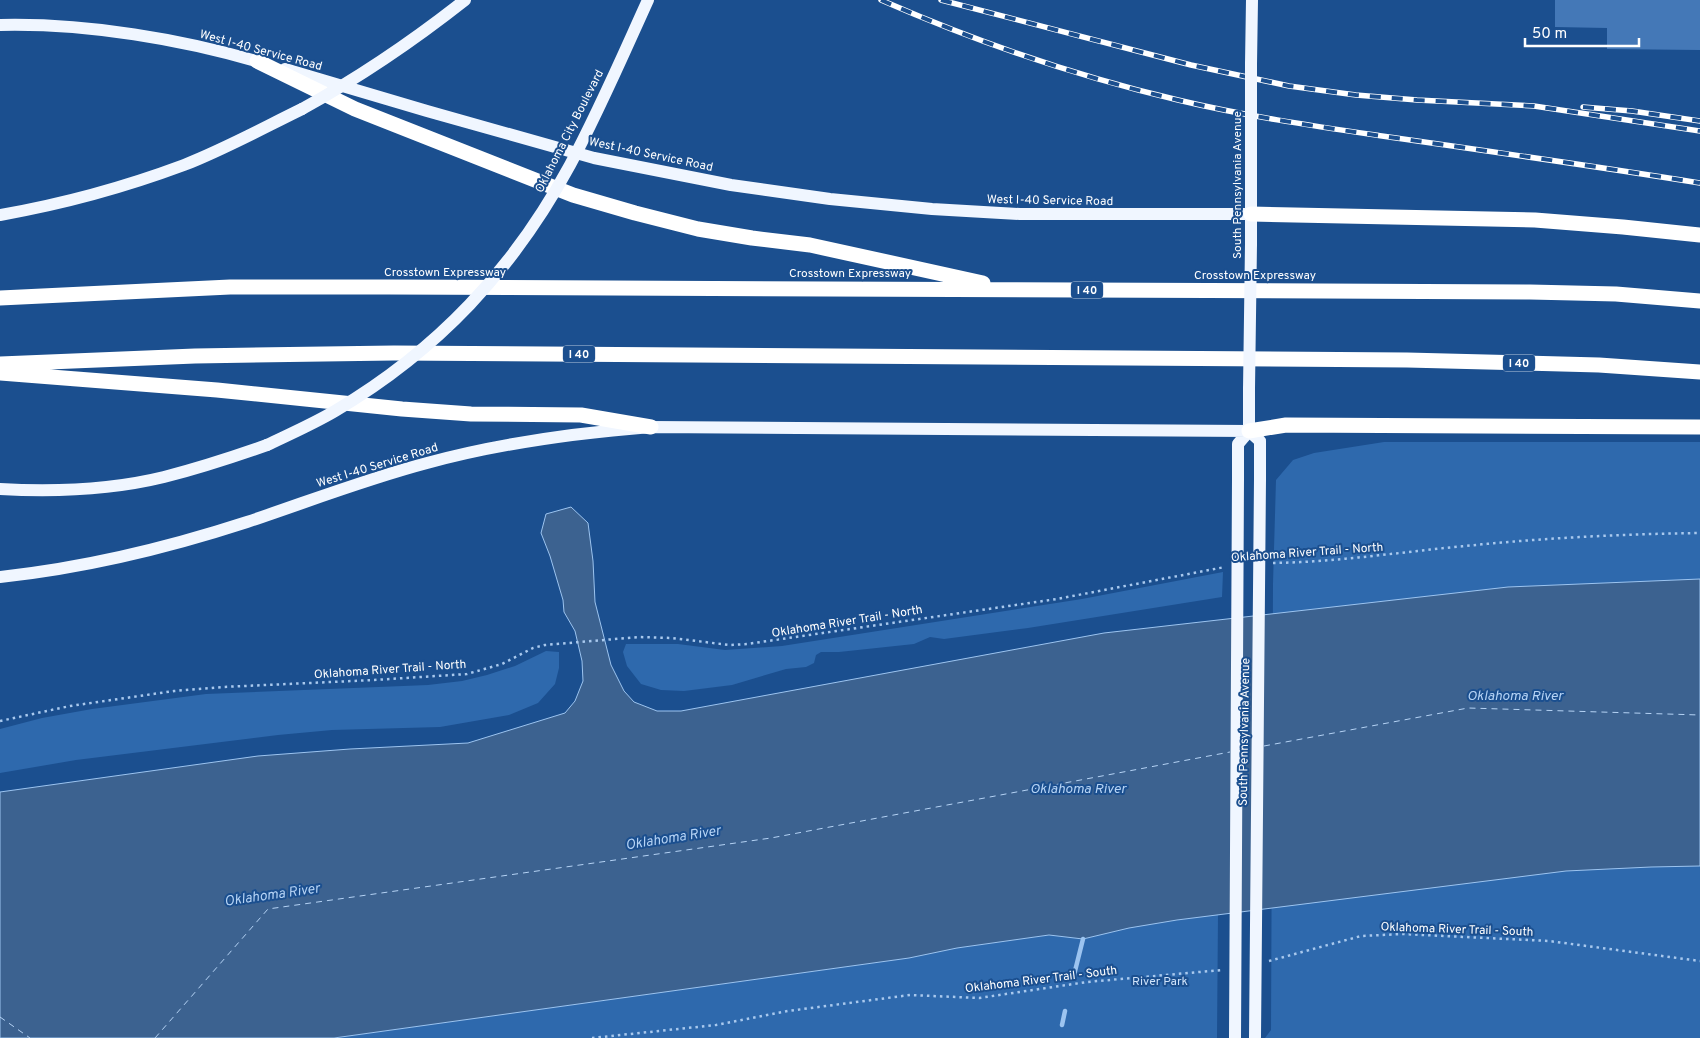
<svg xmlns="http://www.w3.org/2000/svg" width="1700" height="1038" viewBox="0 0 1700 1038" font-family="Overpass,sans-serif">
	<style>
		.green { fill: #2e69ad }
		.water { fill: #3c6290; stroke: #9cc4f0 }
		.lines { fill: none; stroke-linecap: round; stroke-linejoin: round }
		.stream { stroke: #9cc4f0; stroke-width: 4.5 }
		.ferry { stroke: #b5d3f5; stroke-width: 1; stroke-dasharray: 6 5; stroke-linecap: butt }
		.building { fill: #4478b7 }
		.path { stroke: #a9c9ee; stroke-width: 2.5; stroke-dasharray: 2.5 4; stroke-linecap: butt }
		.major { stroke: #f0f6ff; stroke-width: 12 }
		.highway { stroke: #fff; stroke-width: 15 }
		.rail-casing { stroke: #fff; stroke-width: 5.5 }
		.rail { stroke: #1b4f8f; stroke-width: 4; stroke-dasharray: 11; stroke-linecap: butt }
		.major-bridge { stroke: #f0f6ff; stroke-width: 12 }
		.labels { text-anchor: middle; stroke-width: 4; stroke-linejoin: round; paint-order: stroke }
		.shield { fill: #1b4f8f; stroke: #bbcadd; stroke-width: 1 }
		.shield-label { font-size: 11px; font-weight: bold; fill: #fff }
		.street-label { font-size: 12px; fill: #fff; stroke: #1b4f8f }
		.park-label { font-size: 12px; fill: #cfe3fa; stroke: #1b4f8f }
		.water-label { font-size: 14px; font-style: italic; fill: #b5d3f5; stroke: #1b4f8f }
	</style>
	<rect width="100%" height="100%" fill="#1b4f8f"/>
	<path class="green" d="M1384,442H1700V1038H1265L1271,1030L1273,584L1276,480L1293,460L1314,453Z
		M1223,572L1222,597L1028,628L944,639L930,637L914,644L839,652H821L816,655L814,663L806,667L786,669L732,685L684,691L661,690L641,684L627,666L623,652L626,644H678L725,650L782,646L1082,599Z
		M546,651L559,652V668L555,684L538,703L509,715L440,727L332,730L278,735L76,760L0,773V729L42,718L92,709L206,694L428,685L462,681L487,675L515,666Z
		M1218,914L1217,1038H334L909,958L957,948L1050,935L1083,939L1133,927Z"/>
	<path class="water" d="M571,507L588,523L593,561L595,602L611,665L624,691L634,702L657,711H681L1104,633L1508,587L1700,579V866L1651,867L1566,871L1177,920L1129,928L1083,939L1049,935L957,948L909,958L334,1038H0V792L258,756L350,749L468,743L565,713L575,701L583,681L582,661L575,631L564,612L563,600L550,556L541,533L546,514Z"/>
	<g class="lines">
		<path class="stream" d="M1074,975L1083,939
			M1062,1025L1065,1011"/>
		<path class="ferry" d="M1264,746L1468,708L1700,715
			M1242,750L1252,748
			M0,1017L30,1038
			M155,1038L268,909L771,838L1230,752"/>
	</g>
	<path class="building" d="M1555,0H1700V50L1607,49V28L1555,27Z"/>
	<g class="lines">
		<path class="path" d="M1273,563C1337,562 1401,552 1465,546C1543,538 1622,534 1700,533
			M0,721L70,706L174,691L223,687L374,680L467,674L502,664L533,648L545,645L639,637L671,638L730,645L747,644L1057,599L1225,567
			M1269,961L1361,936L1403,934L1549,941L1700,961
			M592,1038L716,1025L788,1011L910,995L979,998L1087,982L1222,970"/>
		<path class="major" d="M0,25C86,23 183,39 266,64
			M1251,64L1252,0
			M285,69L427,111L594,158L731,185L830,199L932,209L1020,214H1251
			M0,215C63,204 125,187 184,165C225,149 263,128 302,109
			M1251,244V139
			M1249,431L1260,441V479
			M1238,479V444L1249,431V389
			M0,489C54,492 111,490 164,477C199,468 233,457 267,445
			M0,577C84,568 167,548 247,522C307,502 366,479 427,463C500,443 575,433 651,427L1249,431"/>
		<path class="highway" d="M257,61L355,109L573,195L635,213L698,229L752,238L810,245L983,283
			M1251,214L1535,220L1623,227L1700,235
			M0,298L230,287H389L1530,292L1616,294L1700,301
			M0,364L195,356L394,353L1407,360L1599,365L1700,372
			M0,373L217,390L402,409L471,414L581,415L651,427
			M1249,431L1286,425L1700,427"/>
		<defs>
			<path id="rail" d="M881,0C977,42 1076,76 1178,100C1245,116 1314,126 1382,136C1488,151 1594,166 1700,183
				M941,0L1191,65L1289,86L1356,95L1417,100L1534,106L1700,131
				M1583,107L1632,111L1700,121"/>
		</defs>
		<use href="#rail" class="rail-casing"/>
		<use href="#rail" class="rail"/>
		<path class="major-bridge" d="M302,109C360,77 413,41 465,0
			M1251,139V64
			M1249,389L1251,244
			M267,445C290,434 313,424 335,411C438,350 513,270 570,165C599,111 623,55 648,0
			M1255,1037L1260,479
			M1235,1038L1238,479"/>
	</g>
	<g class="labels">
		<g class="shield">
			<rect x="1071" y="281.5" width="32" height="17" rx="4"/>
			<rect x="563" y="345.5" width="32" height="17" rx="4"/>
			<rect x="1503" y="354.5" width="32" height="17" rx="4"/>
		</g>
		<g class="shield-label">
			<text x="1087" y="294">I 40</text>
			<text x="579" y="358">I 40</text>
			<text x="1519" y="367">I 40</text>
		</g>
		<g class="street-label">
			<text transform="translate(261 50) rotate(15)" y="4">West I-40 Service Road</text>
			<text transform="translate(569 131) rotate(-63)" y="4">Oklahoma City Boulevard</text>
			<text transform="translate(651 154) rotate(12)" y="4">West I-40 Service Road</text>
			<text transform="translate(1237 185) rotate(-90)" y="4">South Pennsylvania Avenue</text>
			<text transform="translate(1050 200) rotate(1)" y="4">West I-40 Service Road</text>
			<text x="445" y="276">Crosstown Expressway</text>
			<text x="850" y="277">Crosstown Expressway</text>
			<text x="1255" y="279">Crosstown Expressway</text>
			<text transform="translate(377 465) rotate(-17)" y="4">West I-40 Service Road</text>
			<text transform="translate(1307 552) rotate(-4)" y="4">Oklahoma River Trail - North</text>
			<text transform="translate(847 621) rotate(-9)" y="4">Oklahoma River Trail - North</text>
			<text transform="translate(390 669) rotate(-4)" y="4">Oklahoma River Trail - North</text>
			<text transform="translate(1244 732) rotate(-89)" y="4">South Pennsylvania Avenue</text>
			<text transform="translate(1457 929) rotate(2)" y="4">Oklahoma River Trail - South</text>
			<text transform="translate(1041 979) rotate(-7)" y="4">Oklahoma River Trail - South</text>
		</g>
		<g class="park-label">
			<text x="1160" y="985">River Park</text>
		</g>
		<g class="water-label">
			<text x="1515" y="700">Oklahoma River</text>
			<text x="1078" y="793">Oklahoma River</text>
			<text transform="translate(673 837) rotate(-9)" y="5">Oklahoma River</text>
			<text transform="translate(272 894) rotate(-8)" y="5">Oklahoma River</text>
		</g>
	</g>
	<path d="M1525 38v8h114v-8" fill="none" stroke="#ffffff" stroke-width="2.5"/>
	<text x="1532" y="38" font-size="15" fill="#ffffff" stroke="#1b4f8f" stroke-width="4" paint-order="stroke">50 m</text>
</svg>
